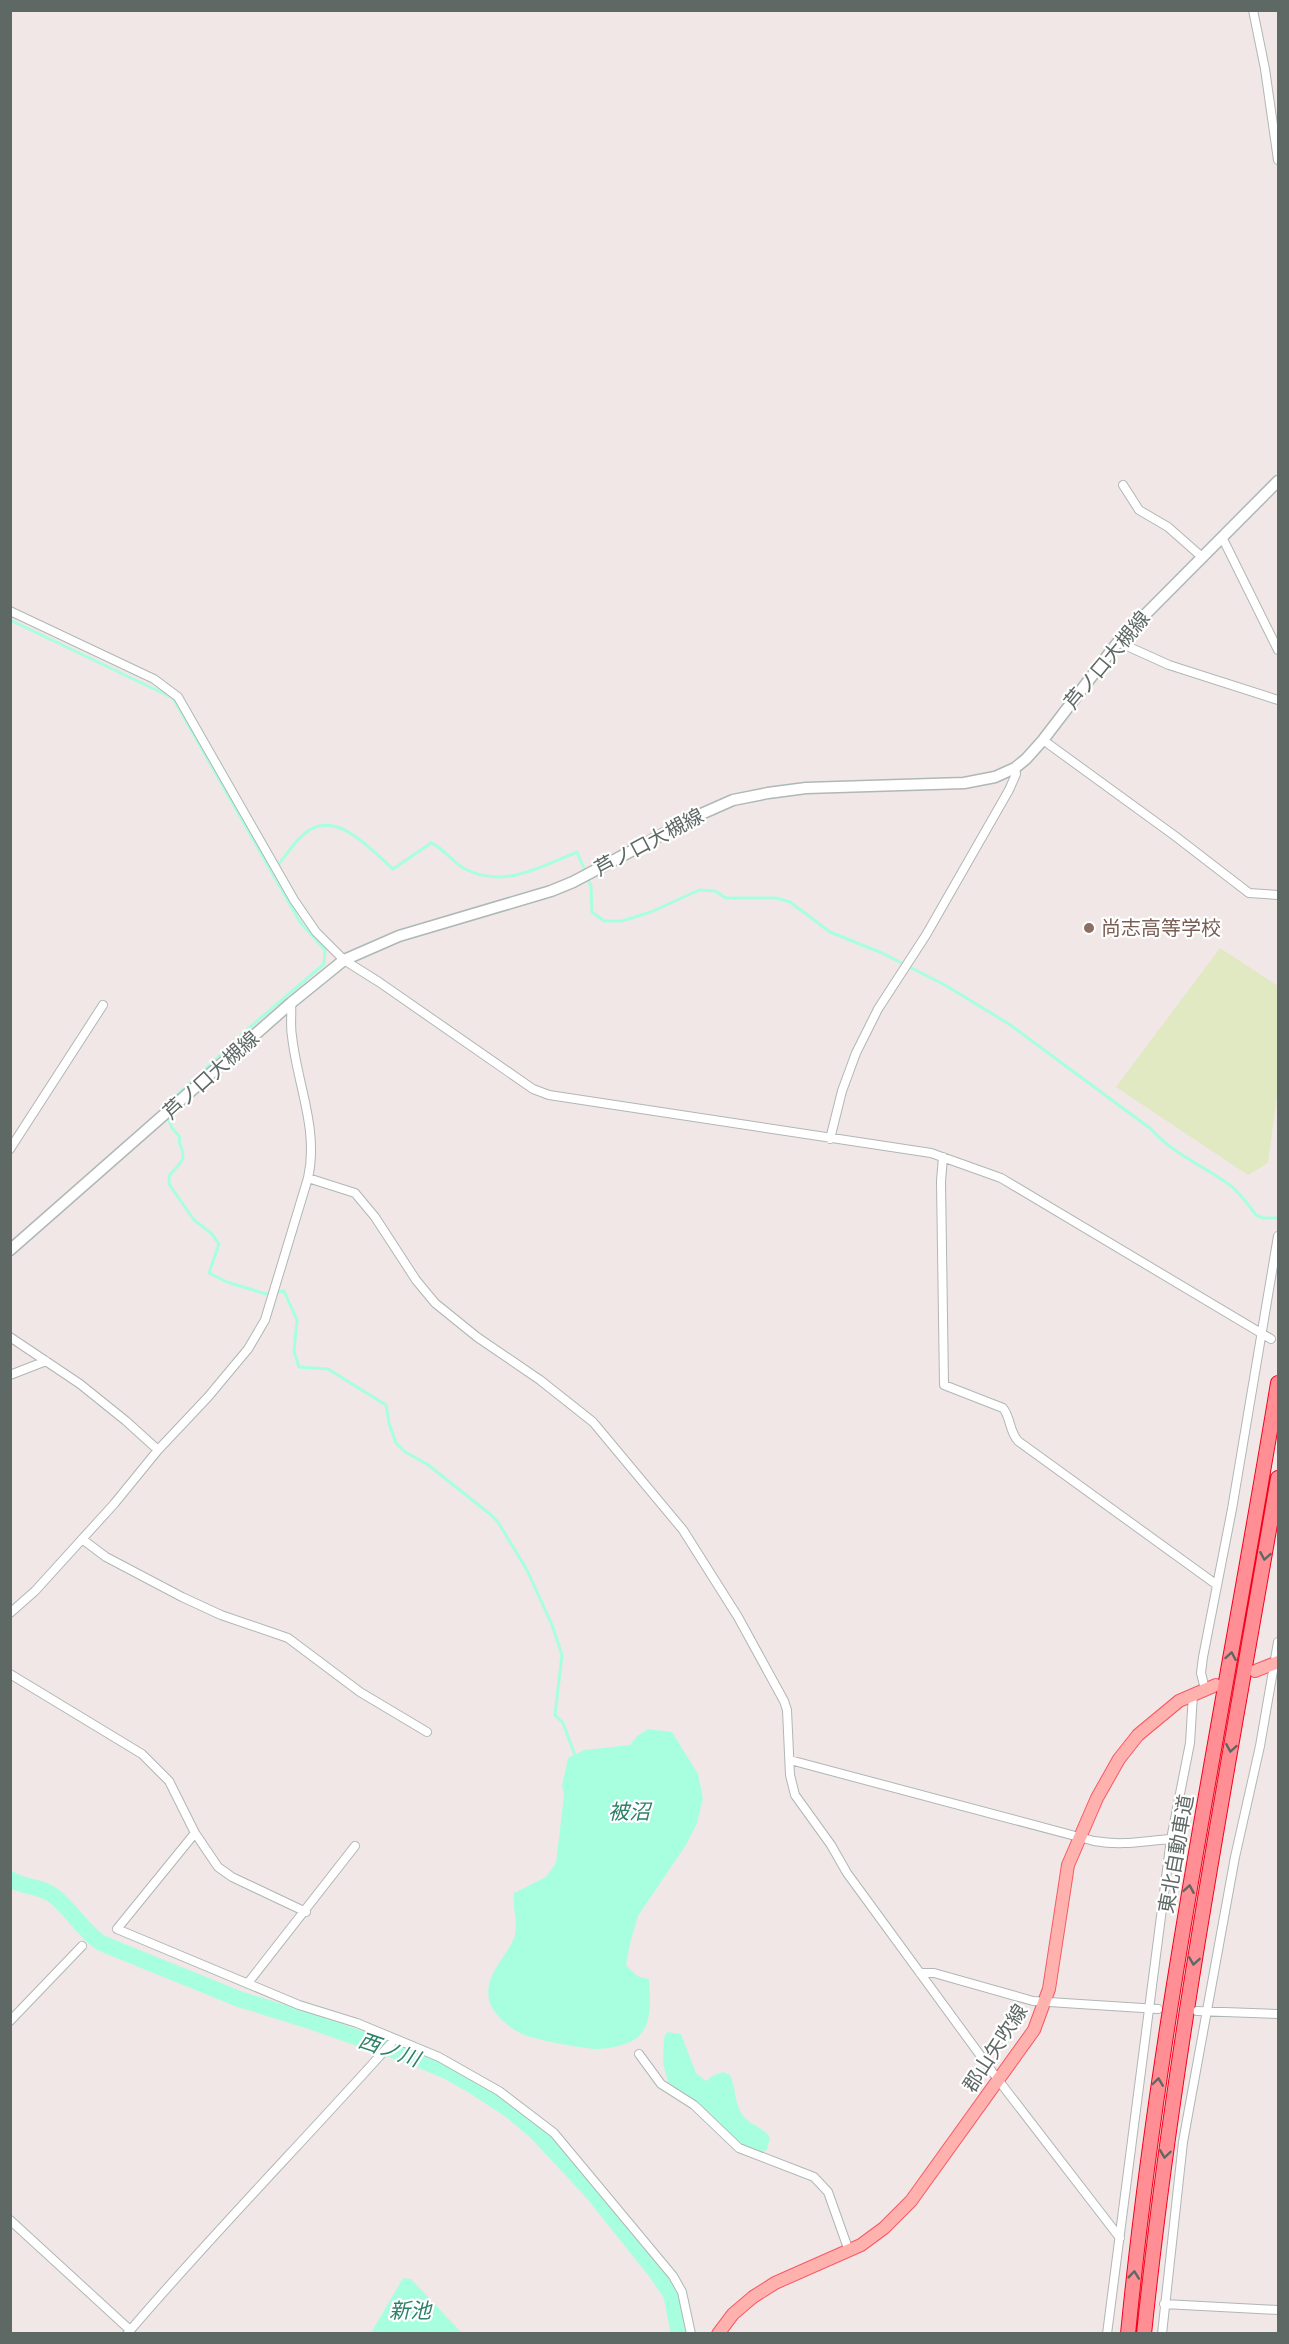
<svg xmlns="http://www.w3.org/2000/svg" width="1289" height="2344" viewBox="0 0 1289 2344" font-family="'Fira Sans','Noto Sans JP',sans-serif">
	<style>
		.green { fill: #e1e9c2 }
		.water { fill: #a8ffe0 }
		.lines { fill: none; stroke-linecap: round; stroke-linejoin: round }
		.stream { stroke: #a8ffe0; stroke-width: 3 }
		.river { stroke: #a8ffe0; stroke-width: 16 }
		.minor-casing { stroke: #afb7b6; stroke-width: 10 }
		.secondary-casing { stroke: #aeb8b6; stroke-width: 13 }
		.primary-casing { stroke: #f95764; stroke-width: 14 }
		.motorway-casing { stroke: #f7001c; stroke-width: 16 }
		.minor { stroke: #fff; stroke-width: 8 }
		.secondary { stroke: #fff; stroke-width: 10 }
		.primary { stroke: #ffb1ad; stroke-width: 12 }
		.motorway { stroke: #ff8f95; stroke-width: 14 }
		.oneway { stroke: #5e6865 }
		.education-dot { fill: #8d6e63; stroke: #fff; stroke-width: 2 }
		.labels { text-anchor: middle; stroke-width: 4.5; stroke-linejoin: round; paint-order: stroke }
		.street-label { font-size: 20px; fill: #5e6865; stroke: #fff }
		.education-label { font-size: 20px; fill: #785e54; stroke: #fff; text-anchor: start }
		.water-label { font-size: 21px; font-style: italic; fill: #2e8169; stroke: #fff }
	</style>
	<rect width="100%" height="100%" fill="#f1e7e7"/>
	<path class="green" d="M1220,948L1278,986V1089L1268,1163L1248,1175L1116,1087Z"/>
	<path class="water" d="M648,1729L672,1732L698,1774L703,1798L697,1823L686,1845L638,1916L630,1943L626,1965L637,1976L649,1979C650,1998 653,2022 639,2036C630,2045 609,2049 596,2049C579,2048 534,2040 520,2033C508,2027 492,2013 489,2000C484,1975 505,1959 514,1938C519,1925 512,1907 514,1893L546,1877L556,1863L564,1795L562,1786L568,1758L584,1750L630,1745L637,1736Z
		M667,2032L681,2034L696,2073L706,2081L712,2076L723,2072L730,2075C736,2088 734,2105 744,2117C752,2126 764,2127 770,2138L767,2149L761,2155L748,2151L722,2130L709,2113L668,2082L663,2064L664,2038Z
		M403,2278L411,2279L462,2333H371Z"/>
	<g class="lines">
		<path class="stream" d="M10,620L173,698L300,922L325,950L324,964L243,1033L238,1039L164,1107L165,1109
			M277,866C286,856 294,842 304,834C335,807 370,849 393,869L431,843C445,849 452,862 465,869C503,889 541,867 577,852L585,871
			M587,878L591,886L592,912L604,921H622L651,912L699,890L715,891L726,898H776L790,902L830,932L882,953L945,985L1009,1024L1151,1129C1171,1152 1199,1164 1224,1181C1237,1189 1247,1203 1256,1215L1263,1218H1276
			M167,1115L172,1128L180,1137L179,1142C188,1162 181,1161 169,1176V1184L194,1220L211,1233L219,1244L209,1273L227,1282L266,1294L284,1291L297,1320L294,1351L299,1367L328,1369L386,1405L389,1423L396,1443L405,1452L427,1464L490,1514L498,1522L527,1570L552,1625L562,1655L555,1715L563,1723L576,1758"/>
		<path class="river" d="M10,1879C24,1888 42,1886 54,1896C72,1910 82,1930 101,1943L239,1999L307,2020L418,2059L447,2071L475,2087L510,2110L537,2133L592,2192L655,2271L671,2294L679,2334"/>
		<defs>
			<path id="minor" d="M1253,10L1265,69L1278,160
				M1123,485L1139,510L1168,527L1202,557
				M1222,537L1278,650
				M10,611L154,679L178,697L294,900L316,932L344,960L379,982L533,1089L549,1095L931,1153L1001,1178L1271,1339
				M1118,642L1169,665L1278,700
				M1043,740L1175,836L1249,893L1278,895
				M830,1139L842,1091L856,1053L878,1009L926,935L1009,790L1016,774L1015,768
				M10,1149L103,1005
				M943,1157L941,1181L944,1385L1003,1408C1011,1418 1009,1431 1018,1441L1217,1585
				M308,1178L355,1193L375,1217L416,1280L435,1303L477,1337L540,1380L593,1422L683,1530L738,1617L784,1701L787,1710L790,1775L795,1795L831,1845L847,1873L999,2081L1120,2238
				M10,1337L80,1384L126,1421L158,1450
				M10,1375L46,1361
				M82,1539L106,1557L182,1597L221,1615L288,1638L360,1692L427,1732
				M10,1613L35,1591L114,1504L158,1450L208,1397L248,1349L265,1320L308,1178C319,1129 297,1084 292,1036C290,1025 292,1014 291,1003
				M10,1674L142,1754L169,1781L195,1833L218,1867L232,1877L306,1912
				M1205,1689L1201,1673L1203,1657L1232,1509L1278,1236
				M790,1760L1094,1841C1124,1846 1143,1841 1171,1839
				M195,1833L117,1929L299,2005L357,2023L439,2057L499,2091L554,2133L673,2276L682,2292L691,2334
				M920,1973H934L1033,2001L1158,2009
				M248,1983L355,1846
				M1197,2011L1278,2014
				M10,2021L82,1946
				M639,2054L661,2084L694,2105L739,2148L814,2177L828,2192L849,2251
				M10,2220L130,2330
				M1164,2304L1278,2310
				M127,2334C213,2233 306,2139 394,2040
				M1107,2334L1171,1839L1190,1743L1193,1694
				M1162,2334L1183,2142L1235,1857L1260,1746L1278,1642"/>
			<path id="secondary" d="M10,1250L291,1003L344,960L399,936L551,891L573,882L699,815L733,800L768,793L806,788L964,783L995,777L1015,768L1026,759L1043,740L1118,642L1278,481"/>
			<path id="primary" d="M1255,1671L1278,1662
				M718,2334L733,2314L753,2297L775,2283L861,2245L884,2228L911,2201L1034,2030L1049,1989L1068,1865L1097,1798L1119,1759L1138,1735L1179,1701L1216,1685"/>
			<path id="motorway" d="M1128,2334C1159,2014 1226,1699 1278,1383
				M1144,2334C1174,2046 1229,1763 1278,1478"/>
		</defs>
		<use href="#minor" class="minor-casing"/>
		<use href="#secondary" class="secondary-casing"/>
		<use href="#primary" class="primary-casing"/>
		<use href="#motorway" class="motorway-casing"/>
		<use href="#minor" class="minor"/>
		<use href="#secondary" class="secondary"/>
		<use href="#primary" class="primary"/>
		<use href="#motorway" class="motorway"/>
	</g>
	<defs><path id="oneway-chevron" d="M-2-3.5L2.5 0L-2 3.5" fill="none" stroke-width="1.6" stroke-linecap="round" stroke-linejoin="round" transform="scale(1.5)"/></defs>
	<g class="oneway">
		<use href="#oneway-chevron" transform="translate(1265 1556) rotate(100)"/>
		<use href="#oneway-chevron" transform="translate(1231 1656) rotate(-80)"/>
		<use href="#oneway-chevron" transform="translate(1231 1748) rotate(100)"/>
		<use href="#oneway-chevron" transform="translate(1189 1889) rotate(-80)"/>
		<use href="#oneway-chevron" transform="translate(1194 1961) rotate(99)"/>
		<use href="#oneway-chevron" transform="translate(1158 2082) rotate(-82)"/>
		<use href="#oneway-chevron" transform="translate(1165 2154) rotate(98)"/>
		<use href="#oneway-chevron" transform="translate(1134 2275) rotate(-84)"/>
	</g>
	<circle class="education-dot" cx="1089" cy="928" r="6"/>
	<g class="labels">
		<g class="street-label">
			<text transform="translate(1107 660) rotate(-50)" y="7">芦ノ口大槻線</text>
			<text transform="translate(649 842) rotate(-28)" y="7">芦ノ口大槻線</text>
			<text transform="translate(211 1075) rotate(-42)" y="7">芦ノ口大槻線</text>
			<text transform="translate(1176 1854) rotate(-80)" y="7">東北自動車道</text>
			<text transform="translate(995 2048) rotate(-57)" y="7">郡山矢吹線</text>
		</g>
		<g class="education-label">
			<text x="1101" y="935">尚志高等学校</text>
		</g>
		<g class="water-label">
			<text x="629" y="1819">被沼</text>
			<text transform="translate(389 2050) rotate(19)" y="7">西ノ川</text>
			<text x="410" y="2318">新池</text>
		</g>
	</g>
	<rect width="1289" height="2344" fill="none" stroke="#5e6865" stroke-width="24"/>
</svg>
